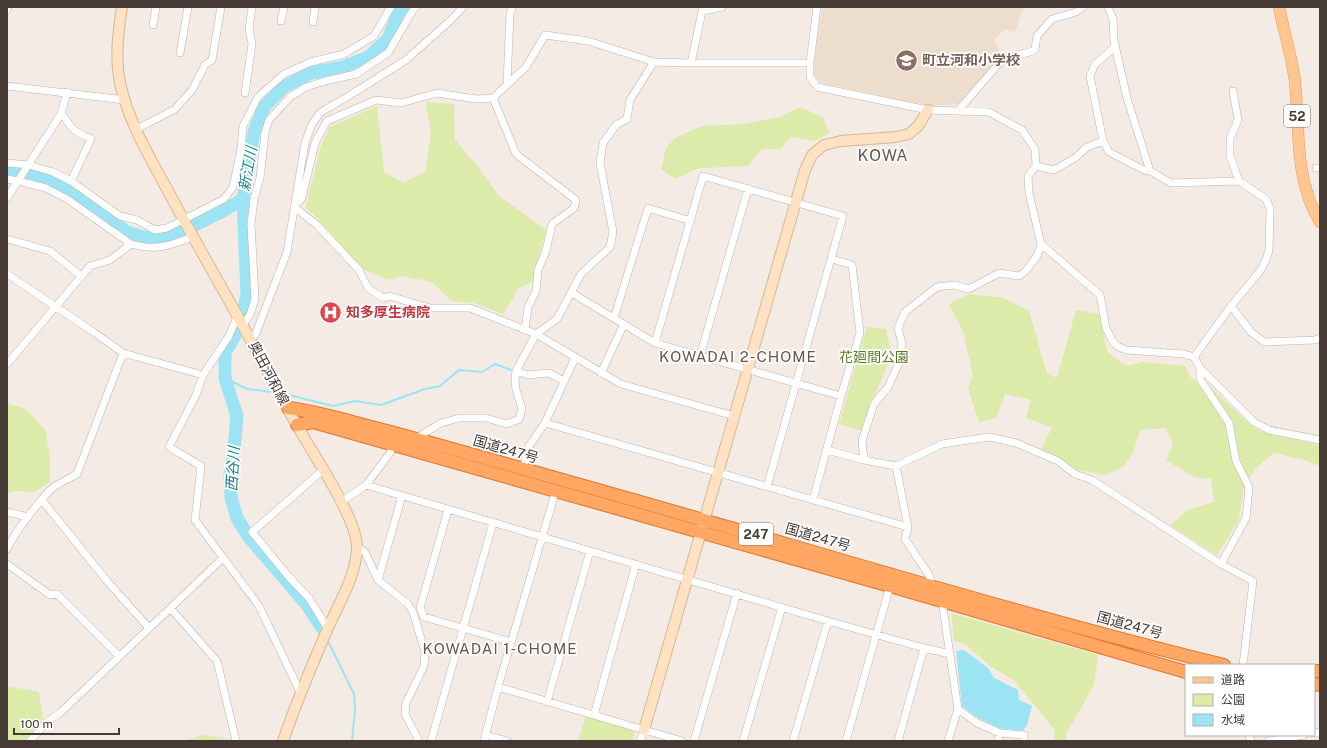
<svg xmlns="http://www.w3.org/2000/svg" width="1327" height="748" viewBox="0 0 1327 748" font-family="'Public Sans','Noto Sans JP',sans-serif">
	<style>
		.education { fill: #edddcd }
		.green { fill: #dceaaa }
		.water { fill: #9ce4f4 }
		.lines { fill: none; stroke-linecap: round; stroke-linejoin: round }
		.stream { stroke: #9ce4f4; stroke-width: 2 }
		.river { stroke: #9ce4f4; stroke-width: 13 }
		.street-casing { stroke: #c2b3a9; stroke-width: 8 }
		.secondary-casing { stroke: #d9b693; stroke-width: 12 }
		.primary-casing { stroke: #ea9e5c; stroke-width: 12 }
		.highway-casing { stroke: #e5762c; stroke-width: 14 }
		.street { stroke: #fff; stroke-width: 7 }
		.secondary { stroke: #ffe2c2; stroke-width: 10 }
		.primary { stroke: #ffc691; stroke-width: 11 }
		.highway { stroke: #ffa763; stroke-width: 12 }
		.labels { text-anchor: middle; stroke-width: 3.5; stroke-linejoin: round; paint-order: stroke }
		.shield { fill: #fff; stroke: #7d7571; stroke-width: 1 }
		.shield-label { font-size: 13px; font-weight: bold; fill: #453a34 }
		.education-label { font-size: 14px; font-weight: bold; fill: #785e54; stroke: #fff; text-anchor: start }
		.health-label { font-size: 14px; font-weight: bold; fill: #be3a42; stroke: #fff; text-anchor: start }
		.park-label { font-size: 14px; fill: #597a24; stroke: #fff }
		.street-label { font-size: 14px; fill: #453a34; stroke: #fff }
		.water-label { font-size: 15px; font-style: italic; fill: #238096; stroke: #fff }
		.neighbourhood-label { font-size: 15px; letter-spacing: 1px; fill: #69554a; stroke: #fff }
		.quarter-label { font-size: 16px; letter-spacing: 1px; fill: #69554a; stroke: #fff }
	</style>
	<rect width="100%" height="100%" fill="#f3ebe4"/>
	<path class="education" d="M822,7H1026L1021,12L1015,33L1005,29L994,40L1002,56L960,104L929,106L822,83L815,76L814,64Z"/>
	<path class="green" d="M426,102L454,104L455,140L478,167L498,195L546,230L532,282L519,288L503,314L474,303L451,301L432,282L402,276L388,280L363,269L321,222L306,207L320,148L330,127L377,106L384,172L403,183L425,172L431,134Z
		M800,107L823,117L829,133L815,141L791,137L780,149H762L748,166L699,168L675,179L661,169L666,148L675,138L702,126L744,124L780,117Z
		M969,294L1004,298L1029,311L1047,374L1057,378L1076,310L1100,314L1107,351L1120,362L1127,366L1143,362L1184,366L1191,378L1209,386L1243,418L1259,431L1275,435L1320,445V466L1304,460L1273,453L1254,470L1243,491L1239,520L1217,555L1170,525L1188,510L1214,502L1211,479L1194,477L1166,460L1173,444L1166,428L1140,430L1133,453L1123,467L1104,475L1078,470L1041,450L1052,427L1026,418L1031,400L1005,394L996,418L979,422L968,388L973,376L963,331L949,304Z
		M867,327L886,329C887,339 892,349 890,359L870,407L862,431L839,424Z
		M7,403L27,410L45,430L50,458V482L34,492L17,491L7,493Z
		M951,613L1098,655L1094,685L1066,734V741H1055L1054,729L1015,681L989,665L966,645L954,640Z
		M7,686L39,692L43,719L24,741H7Z
		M586,716L635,731L632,741H578Z
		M203,735L232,740V741H184Z"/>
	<path class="water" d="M964,650L988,668L994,678L1018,690L1019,700L1032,706L1027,726L1022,731L999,728L978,718L962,706L956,651Z"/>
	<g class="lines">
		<path class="stream" d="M225,378L247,389L272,392
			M285,394L333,406L355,401L381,405L425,389L440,386L459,370L482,372L495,364L511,370
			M329,643L354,694L355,710L352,741"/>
		<path class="river" d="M7,169L31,173L52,181L127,232L143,237L158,239L181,232L221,212L243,199
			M243,313L247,293L243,199L254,132L264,107L285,86L311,73L343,67L368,57L388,39L398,14L403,7
			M237,332L225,353V378L237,416L234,449L230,475L231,497L237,518L248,536L307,605L322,628"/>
		<defs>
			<path id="street" d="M817,7L810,63V77L817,87L928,110L989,112L1022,130L1035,149L1036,166L1028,176L1029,193L1041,244L1037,256L1026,271L1019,276L999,273L969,289L954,285L937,287L905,312L898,328L902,344L899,363L888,387L874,404L862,441L864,460
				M1108,7L1113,19L1114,41L1127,98L1150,171
				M7,10L8,7
				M703,11L722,7
				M281,21L284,7
				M313,22L315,7
				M153,25L156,7
				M1115,46L1107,54L1095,64L1090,76L1103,141L1109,152L1144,170L1150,171L1171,183L1239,181L1266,199L1270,208L1269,250L1266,260L1260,271L1231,306L1194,357
				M180,53L188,7
				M691,63L703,7
				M507,84L510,14L512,7
				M7,86L125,100
				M1233,91L1238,120L1230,138V156L1239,181
				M245,93L252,44L249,29L252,7
				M493,98L516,154L576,200L574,208L552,224L546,251L538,270L536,291L528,307L525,330
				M959,111L962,106L1003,59L1033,51L1035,49L1037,36L1052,19L1076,12L1083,7
				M61,114C67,118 68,125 73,129C78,134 85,136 91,139L71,181
				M135,130L175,109L192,90L205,65L212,60L221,7
				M7,163L29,165L53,172L71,181L120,216L137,220L155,230L167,228L224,199L233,187L241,149L243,126L258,97L284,74L311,62L344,54L374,36L391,7
				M1036,166L1054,170L1075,158L1087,147L1103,141
				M1316,168H1320
				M7,179L18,181L46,188L67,199L131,244
				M7,198L61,114L67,92
				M294,207L302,198L315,143L327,121L376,100L401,103L437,93L476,99L493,98L526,67L545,35L588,41L654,62L691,63H810
				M294,207L317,225L359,270L368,288L383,298L389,296L430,308H470L536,334L621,384L734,416
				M7,239L50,251L81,276
				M1041,244L1100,295L1106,328L1113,342L1117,346L1126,350L1184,354L1194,357
				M7,274L92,331L123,353L203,375
				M572,293L655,343L841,396
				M1231,306L1251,332L1264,342L1315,340L1320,338
				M237,317L229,336L203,375L196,395L169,447L201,466L195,520L259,606L301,694
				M614,318L648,208L691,221
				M243,325L250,315L255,299L251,224L254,199L260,178L265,133L269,120L290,97L306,87L325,81L356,74L388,53L413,10L416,7
				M251,340L256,333L287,252L305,143L312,124L321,112L347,97L406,60L452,19L463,7
				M655,343L703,176L843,216L767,487
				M700,356L748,189
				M1194,357L1200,368L1254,422L1269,430L1320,440
				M7,364L90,266L110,260L131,244C156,251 169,246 192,237
				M1200,368V379L1229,423L1236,461L1249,487L1246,518L1221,564
				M516,371L528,375L549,373L564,381
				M601,373L624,324
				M545,423L908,527
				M415,439L441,423L459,418H486L507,424L519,419L522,409L516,390L515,379L516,371L536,334L557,319L581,274L610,247L613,232L600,163L603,143L616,125L627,119L630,100L654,62
				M827,450L864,460L896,466L942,444L989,437L1016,443L1058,461L1075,474L1092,480L1221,564L1253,581L1243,665
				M896,466L908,527L905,539L929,575L932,586
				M523,469L529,446L545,423L575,358
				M323,470L252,532L289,577L309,598L328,629
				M366,485L828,621L924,648L950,654
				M42,500L107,581L149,628
				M813,500L841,396L860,333L852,265L832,259
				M341,502L366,485L390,453L393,445
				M448,510L420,608L424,617L511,642
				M7,512L28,517
				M357,547L365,552L378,580L408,604L413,612L425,652L424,666L406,703L405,714L419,741
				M7,549C14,534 42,496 55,486C62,482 70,478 77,474L123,353
				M7,564L50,595L57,594L119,656
				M378,580L402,496
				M942,601L958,709L948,741
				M171,609L217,661L236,741
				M498,687L682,741
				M547,702L590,551
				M958,709L977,723L1000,733L1024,735V741
				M594,715L636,564
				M1314,733L1320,732
				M486,735L507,741
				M1249,735L1251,741
				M30,741L47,722L60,713L223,558
				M431,741L493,523
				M484,741L498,687L556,490
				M640,741L644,730
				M694,741L737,593
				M743,741L782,607
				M793,741L828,621
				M846,741L890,586
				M898,741L924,648
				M998,741L1000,733
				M1268,741L1304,735"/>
			<path id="secondary" d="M122,7C118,33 115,58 120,83C128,119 145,149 162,180C182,217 202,253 223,290C251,339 276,390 305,439C319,463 358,522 357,548C356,576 339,603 328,628C312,665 296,703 283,741
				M644,730L805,170L812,155L824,145L841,141L896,137L909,134L918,126L928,110"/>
			<path id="primary" d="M1279,7C1284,32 1292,57 1295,82C1300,129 1294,180 1320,222"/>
			<path id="highway" d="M288,408C321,412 354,423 387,431C447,447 506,464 566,481C786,542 1003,611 1224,665
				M297,425L313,422L890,586L1186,672
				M1314,671H1320
				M1314,685L1320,684"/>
		</defs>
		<use href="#street" class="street-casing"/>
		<use href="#secondary" class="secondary-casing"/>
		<use href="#primary" class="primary-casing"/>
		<use href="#highway" class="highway-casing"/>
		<use href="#street" class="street"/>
		<use href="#secondary" class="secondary"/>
		<use href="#primary" class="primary"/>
		<use href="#highway" class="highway"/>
	</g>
	<defs>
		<symbol id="school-disc" viewBox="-11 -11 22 22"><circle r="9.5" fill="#8d6e63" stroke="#fff"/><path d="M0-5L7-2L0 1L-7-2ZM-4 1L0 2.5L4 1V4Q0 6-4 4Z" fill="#fff"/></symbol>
		<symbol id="hospital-disc" viewBox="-11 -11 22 22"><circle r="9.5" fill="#e0444e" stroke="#fff"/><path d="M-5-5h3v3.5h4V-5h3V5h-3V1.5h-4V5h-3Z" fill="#fff"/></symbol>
	</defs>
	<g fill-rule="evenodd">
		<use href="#school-disc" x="894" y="48" width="25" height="25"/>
		<use href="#hospital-disc" x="318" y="300" width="25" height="25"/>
	</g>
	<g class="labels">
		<g class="shield">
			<rect x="1284" y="105" width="26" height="22" rx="3"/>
			<rect x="739" y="523" width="34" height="22" rx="3"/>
		</g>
		<g class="shield-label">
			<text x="1297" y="121">52</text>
			<text x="756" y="539">247</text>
		</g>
		<g class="education-label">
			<text x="922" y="65">町立河和小学校</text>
		</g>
		<g class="health-label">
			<text x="346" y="317">知多厚生病院</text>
		</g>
		<g class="park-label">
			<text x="874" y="362">花廻間公園</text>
		</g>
		<g class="street-label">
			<text transform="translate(269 373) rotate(62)" y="5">奥田河和線</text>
			<text transform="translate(506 449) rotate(16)" y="5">国道247号</text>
			<text transform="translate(818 537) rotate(16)" y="5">国道247号</text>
			<text transform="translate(1130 625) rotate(15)" y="5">国道247号</text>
		</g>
		<g class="water-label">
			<text transform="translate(248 169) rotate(-80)" y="5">新江川</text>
			<text transform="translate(233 469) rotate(-87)" y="5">西谷川</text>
		</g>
		<g class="neighbourhood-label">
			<text x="738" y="362">KOWADAI 2-CHOME</text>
			<text x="500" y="654">KOWADAI 1-CHOME</text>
		</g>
		<g class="quarter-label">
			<text x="883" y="161">KOWA</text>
		</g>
	</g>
	<rect width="1327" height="748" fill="none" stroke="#453a34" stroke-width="16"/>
	<rect x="1185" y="664" width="130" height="72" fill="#ffffff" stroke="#b5b0ae"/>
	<rect x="1193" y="677" width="20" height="6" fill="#ffc691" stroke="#b5b0ae"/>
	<text x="1221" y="684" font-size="12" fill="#453a34">道路</text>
	<rect x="1193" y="694" width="20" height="12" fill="#dceaaa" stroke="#b5b0ae"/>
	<text x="1221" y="704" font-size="12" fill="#453a34">公園</text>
	<rect x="1193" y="714" width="20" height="12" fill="#9ce4f4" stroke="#b5b0ae"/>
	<text x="1221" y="724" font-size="12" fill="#453a34">水域</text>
	<path d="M14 728v6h105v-6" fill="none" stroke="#453a34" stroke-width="2"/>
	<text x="20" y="728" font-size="12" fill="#453a34" stroke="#ffffff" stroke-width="3" paint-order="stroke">100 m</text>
</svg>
